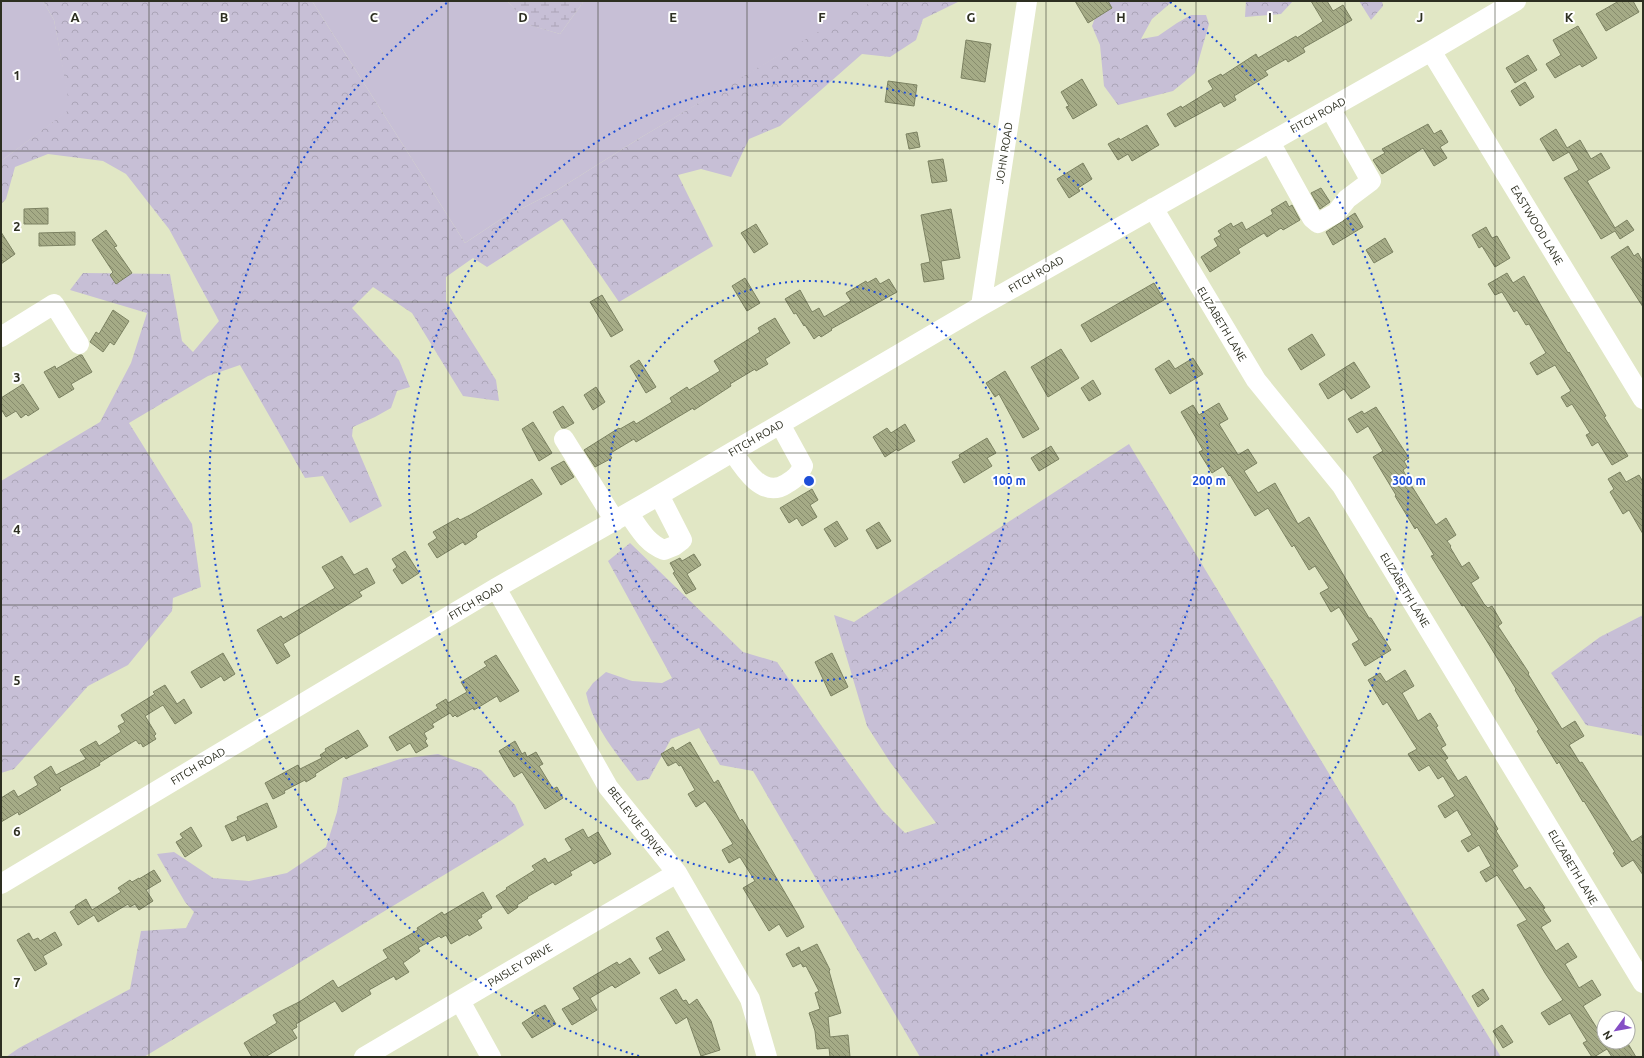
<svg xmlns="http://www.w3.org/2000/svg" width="1644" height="1058" viewBox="0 0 1644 1058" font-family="Ubuntu,sans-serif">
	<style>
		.grass { fill: #c7bfd6 }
		.forest { fill: url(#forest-crowns) }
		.wetland { fill: url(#wetland-marsh) }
		.building { fill: url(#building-back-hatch); stroke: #7c8262 }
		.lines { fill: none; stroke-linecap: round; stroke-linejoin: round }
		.minor { stroke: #fff; stroke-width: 20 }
		.grid { fill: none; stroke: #2d2f21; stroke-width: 1; stroke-opacity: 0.55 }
		.ring { fill: none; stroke: #1d4ed8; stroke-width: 2; stroke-dasharray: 2 4 }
		.labels { text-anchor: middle; stroke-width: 4; stroke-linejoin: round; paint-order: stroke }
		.street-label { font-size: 11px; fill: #2d2f21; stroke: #fff }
		.grid-label { font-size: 13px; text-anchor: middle; font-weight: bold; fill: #2d2f21; stroke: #fff; stroke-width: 4; stroke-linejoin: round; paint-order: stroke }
		.centre { fill: #1d4ed8; stroke: #fff; stroke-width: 2 }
		.ring-label { font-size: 12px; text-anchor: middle; font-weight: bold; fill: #1d4ed8; stroke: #fff; stroke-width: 4; stroke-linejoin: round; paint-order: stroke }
	</style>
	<defs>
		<pattern id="forest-crowns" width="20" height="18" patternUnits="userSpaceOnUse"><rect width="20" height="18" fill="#c7bfd6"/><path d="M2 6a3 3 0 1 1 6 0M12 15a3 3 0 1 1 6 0" fill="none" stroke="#aba4b7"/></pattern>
		<pattern id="wetland-marsh" width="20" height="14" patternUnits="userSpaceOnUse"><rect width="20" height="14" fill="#c7bfd6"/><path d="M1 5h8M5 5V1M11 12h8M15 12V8" fill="none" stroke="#aba4b7"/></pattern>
		<pattern id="building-back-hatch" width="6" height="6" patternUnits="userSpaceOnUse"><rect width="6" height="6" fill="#a5ab86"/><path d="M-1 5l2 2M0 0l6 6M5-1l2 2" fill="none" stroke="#878c6d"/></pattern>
	</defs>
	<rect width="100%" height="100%" fill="#e1e7c5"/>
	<path class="grass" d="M2,1H43L54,20L71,109L1,161V4Z
		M312,1H507L530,25L560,34L584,1H874L853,12L640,138L554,192L501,219L465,243Z"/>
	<path class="forest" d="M43,1H312L465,243L501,219L554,192L640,138L853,11L874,1H960L923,19L916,40L890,57L862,54L780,126L749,139L731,177L701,169L678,175L713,246L619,302L562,219L487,267L473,258L446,277V301L496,380L499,401L463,396L412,313L373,287L352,308L399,360L410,387L397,391L391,408L375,417L353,427L352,436L382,506L350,523L323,476L305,478L240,365L208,376L129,423L192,524L201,587L173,598L172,611L128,665L88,686L14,769L1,773V481L100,422L131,363L147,313L70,290L83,273L170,274L182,341L193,352L219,321L169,229L126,174L103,161L48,154L15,167L6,199L1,204V161L70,109L54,20Z
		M1101,1H1173L1152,19L1141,39L1158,36L1177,23L1191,15H1206L1209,24L1195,73L1173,91L1118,105L1104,86L1100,45L1092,26Z
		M1246,1H1293L1281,14L1245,17Z
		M1359,1H1382L1383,6L1371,20Z
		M1129,444L1501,1057H920L753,771L720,765L699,728L671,739L649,779L637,781C617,754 593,727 586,693L593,683L606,672L632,681L662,683L672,678L608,561L630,543L743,652L777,662L823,728L882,810L905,833L936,823L890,762L867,726L834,615L854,622Z
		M1643,615V736L1586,725L1551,673L1600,637Z
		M438,754L481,770L515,805L524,825L505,838L144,1057H6L19,1048L130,989L141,931L186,928L194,912L185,902L157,854L174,852L213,878L249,881L287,873L326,847L337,812L343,778L400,759Z"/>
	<path class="wetland" d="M507,1H584L560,34L529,25Z"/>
	<path class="building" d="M1075,1H1108L1112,8L1088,23Z
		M1311,1H1327L1333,11L1343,5L1352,20L1303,48L1305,52L1288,62L1286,59L1265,71L1268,75L1234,96L1236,100L1224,107L1221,102L1175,127L1167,114L1181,106L1182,108L1213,89L1208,81L1221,74L1222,76L1256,54L1258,58L1296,36L1297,38L1322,22L1323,21Z
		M1619,1H1633L1639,12L1606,31L1596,14Z
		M1578,26L1597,58L1582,67L1580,64L1555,78L1546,64L1561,55L1553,40Z
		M966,40L991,44L985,82L961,78Z
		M1528,55L1537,70L1515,83L1506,68Z
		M1082,79L1097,105L1073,119L1066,107L1069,106L1061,92Z
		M888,81L917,85L914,106L885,102Z
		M1525,82L1534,97L1520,106L1511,91Z
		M1428,124L1434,134L1441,130L1448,142L1440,147L1447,158L1434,166L1423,148L1382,174L1373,160L1385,153L1382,149Z
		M1147,125L1159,145L1132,161L1128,154L1118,160L1108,144L1119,138L1120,140Z
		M1556,129L1567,148L1580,140L1591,159L1601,153L1610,168L1587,181L1615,228L1627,220L1634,230L1620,239L1615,231L1601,239L1564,178L1579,170L1569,152L1553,161L1540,139Z
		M917,132L920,147L909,149L906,134Z
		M943,159L947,181L932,183L928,161Z
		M1083,163L1092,179L1078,188L1080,191L1069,198L1057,179Z
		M1321,188L1330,202L1320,209L1311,193Z
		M1286,201L1289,207L1292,205L1300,220L1283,230L1281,228L1267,237L1264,233L1238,249L1240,253L1210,272L1201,257L1218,246L1214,239L1221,235L1218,231L1231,223L1233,227L1242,222L1246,230L1273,214L1271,210Z
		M48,208V224H24V209Z
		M951,209L960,258L941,261L944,279L924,282L921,264L930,262L921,215Z
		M1355,213L1363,227L1333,245L1326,232Z
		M756,224L768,244L754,253L741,233Z
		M1486,227L1492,238L1497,236L1510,258L1495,267L1482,246L1479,248L1472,235Z
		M106,230L117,246L114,247L132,273L116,284L110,275L113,272L92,240Z
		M1,232L15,254L1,264Z
		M75,232V245L39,246V233Z
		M1385,238L1393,252L1374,263L1366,250Z
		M1628,246L1634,256L1638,253L1643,262V307L1611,257Z
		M1507,273L1513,283L1524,276L1568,353L1569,352L1606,416L1604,417L1628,456L1612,465L1598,442L1592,446L1586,435L1590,433L1572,404L1567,407L1561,397L1571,391L1555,365L1537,375L1530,363L1546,353L1529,324L1526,325L1517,310L1514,312L1502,292L1495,295L1488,284Z
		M745,278L760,303L747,311L732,286Z
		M876,278L880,284L889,279L897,292L831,329L832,330L821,337L819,335L814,339L805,325L804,326L796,313L794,314L785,299L800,290L812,312L819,308L824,317L851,301L846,293L866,281L867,283Z
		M1154,283L1164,300L1091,342L1081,325Z
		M602,295L623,330L611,337L590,302Z
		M113,310L129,321L114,345L110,342L103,352L90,342L96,332L99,334Z
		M775,318L790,343L765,359L768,364L756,371L755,369L730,384L731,386L694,410L693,408L636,442L634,439L609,454L612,458L595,467L584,450L619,428L620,429L634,421L636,424L672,402L670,398L687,387L689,390L720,371L714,361L760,332L758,328Z
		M1312,334L1325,355L1301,370L1288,349Z
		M1061,349L1079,378L1048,397L1031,367Z
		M80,355H82L92,372L71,384L74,389L59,398L44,372L55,366L56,369Z
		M1193,358L1203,374L1170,394L1155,369L1169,360L1175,369Z
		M639,360L656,387L646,393L630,366Z
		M1354,362L1370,387L1351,399L1344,389L1328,399L1319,384Z
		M1005,371L1039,429L1023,438L999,394L995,397L986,383Z
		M1093,380L1101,394L1089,401L1081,388Z
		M23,384L39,409L28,416L26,414L21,418L16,411L6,417L1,409V398Z
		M596,387L605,402L593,410L584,395Z
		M1219,403L1228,419L1219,424L1238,455L1248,449L1257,463L1244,471L1258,493L1275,483L1298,524L1309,517L1369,618H1371L1391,650L1365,666L1352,644L1359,640L1339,607L1331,612L1320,593L1329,588L1315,566L1309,570L1294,545L1292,547L1268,508L1255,516L1230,475L1229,476L1223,466L1212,473L1199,452L1203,450L1181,412L1193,405L1199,415Z
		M563,406L574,423L565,428H562L553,412Z
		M1376,407L1409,458L1404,461L1407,467L1403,470L1408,480L1436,525L1446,518L1456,535L1447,541L1451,546L1450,547L1462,567L1469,562L1479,578L1471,583L1484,604L1488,608L1492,606L1502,623L1498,626L1529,673L1528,674L1562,729L1575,721L1584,736L1569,745L1580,763L1582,762L1632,842L1643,835V875L1633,860L1622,867L1613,853L1615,852L1584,801L1583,802L1559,762L1557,764L1537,731L1539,730L1515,690L1516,689L1488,643L1464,605L1462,606L1439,569L1431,556L1434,555L1417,527L1415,529L1395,496L1396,495L1373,457L1383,451L1368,426L1357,433L1348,419L1362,411L1364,414Z
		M533,422L552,453L539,461L522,429Z
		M905,424L915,441L898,451L897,449L885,457L873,437L887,428L891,433Z
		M987,438L996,453L987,458L992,466L964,483L952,462L960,458L959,455Z
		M1051,446L1059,459L1039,471L1031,458Z
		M564,461L574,477L561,485L551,468Z
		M1620,472L1626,482L1639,475L1643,482V534L1629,510L1623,514L1610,492L1614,489L1608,479Z
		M532,479L542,494L479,531L476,534L477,537L465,545L463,542L437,558L428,544L437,538L433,532L458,518L460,520L470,515Z
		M812,489L818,500L810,505L817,517L802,526L797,518L789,523L780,508Z
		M837,521L848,539L835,547L824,529Z
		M879,522L891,541L877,549L866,530Z
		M405,551L419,573L402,584L393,570L397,567L392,559Z
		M694,554L701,565L687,574L696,589L686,594L673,573L675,572L670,563L680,558L682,561Z
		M342,556L354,575L367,568L375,583L359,592L362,596L283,644L290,656L277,664L257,630L281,616L283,619L335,588L322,567Z
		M223,653L235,674L224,681L221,676L201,688L191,672Z
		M832,653L848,687L831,696L815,662Z
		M496,655L519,691L500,702L497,696L474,710L473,708L457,717L455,715L453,717L450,713L432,724L434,727L424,733L427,739L425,741L428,746L416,753L410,743L397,751L389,737L438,708L436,705L446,699L448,703L467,692L461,682L487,666L484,662Z
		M1405,670L1414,686L1402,693L1418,721L1430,713L1438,726L1436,727L1446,745L1441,748L1448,758L1445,760L1458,781L1466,776L1498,829L1496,831L1518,866L1512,870L1525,890L1530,887L1545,908L1543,909L1551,921L1541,927L1556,951L1568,943L1577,957L1565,964L1579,988L1592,980L1601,995L1583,1006L1600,1033L1604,1031V1042H1627L1636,1057H1612L1607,1049L1594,1057H1592L1583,1043L1587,1041L1570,1013L1549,1025L1541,1013L1563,1000L1545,973L1517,925L1527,920L1497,875L1486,882L1480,872L1491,866L1479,845L1468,852L1461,841L1472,835L1457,810L1445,818L1438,806L1455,796L1443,776L1438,779L1429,765L1419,771L1408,754L1417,749L1387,702L1383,705L1368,680L1380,673L1386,682Z
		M165,685L177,704L184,699L192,713L175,724L163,705L145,716L156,734L154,736L156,739L143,747L141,743L139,744L136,740L99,763L100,765L59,788L61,790L19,815L18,812L1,822V798L14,790L18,797L38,785L34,777L51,766L56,775L86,759L80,750L96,741L99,746L121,732L118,726L125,722L121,715L155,694L153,692Z
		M358,730L368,746L346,759L344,756L315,774L316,776L306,782L305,780L284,791L285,793L273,799L265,783L298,765L300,769L322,758L320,755L326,751L325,749Z
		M515,741L522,754L525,752L527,757L536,752L543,764L539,766L553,789L557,787L563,798L545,809L522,772L514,777L499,751Z
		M690,742L714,783L718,780L740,821L742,819L798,915L804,927L787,937L779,924L769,931L743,888L755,881L740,857L729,863L722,850L733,844L717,818L705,801L696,807L688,794L695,790L681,765L679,766L676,762L668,766L661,754L673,747L675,751Z
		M267,803L277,827L247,841L245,835L232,841L225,826L238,820L237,817Z
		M191,827L202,846L185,857L176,842L183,838L180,834Z
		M583,829L588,838L598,832L611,854L594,864L591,860L570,872L572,875L555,885L553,882L527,897L528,898L517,905L518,907L508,914L496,896L507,889L506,888L535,870L532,866L545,858L548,863L572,850L565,839Z
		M154,870L161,881L146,890L153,901L139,910L135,904L130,907L128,904L98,922L94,915L78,925L70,912L76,908L75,906L86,899L92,910L121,892L118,888L130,880L132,882L139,878V879Z
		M483,892L492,908L481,915L482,917L477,920L482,928L469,936L468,934L451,944L446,935L441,938L439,936L418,948L420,951L403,963L409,972L396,980L394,976L369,990L371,994L342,1012L335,1001L296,1024L297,1027L292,1030L297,1038L265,1057H252L244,1043L277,1023L273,1015L299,1002L333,980L338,988L388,958L383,950L418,930L417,928L442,912L444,915Z
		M668,931L685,960L659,974L649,958L663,950L656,938Z
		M55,932L62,945L43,956L47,964L35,971L17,940L29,933L33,940L38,938L40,941Z
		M817,944L830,970L829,971L841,1013L828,1017L830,1037L848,1035L850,1057H830L829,1048L817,1049L815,1031L809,1013L820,1009L815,993L819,991L806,966L803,967L801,963L793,967L786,954L799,947L801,952Z
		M630,958L640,973L615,988L612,985L590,998L597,1010L572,1025L562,1009L580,999L573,988L617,962L619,965Z
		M676,989L683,1001L686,1000L689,1005L697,999L711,1021L720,1050L701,1056L687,1017L676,1024L660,998Z
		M1483,989L1489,999L1478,1007L1472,996Z
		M545,1005L556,1024L532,1038L522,1023L536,1014L534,1011Z
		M1502,1025L1513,1042L1503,1048L1493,1031Z"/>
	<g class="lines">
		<path class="minor" d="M1431,51L1643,399
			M1270,142L1312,218L1318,223L1336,213L1347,199L1371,181L1330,108
			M1153,208L1256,380L1342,486L1643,983
			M981,306L1027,1
			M1,337L54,304L79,344
			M564,439L615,521
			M733,452C744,469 763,499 786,484C796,478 798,476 803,466L780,424
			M628,513C639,528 646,543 664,550L674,546L682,540L659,495
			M496,588L608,787L677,873L750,999L767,1057
			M1,884L496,588L649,501L981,306L1431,51L1516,1
			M460,1001L491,1057
			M364,1057L677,873"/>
	</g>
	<path class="grid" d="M149,1V1057M299,1V1057M448,1V1057M598,1V1057M747,1V1057M897,1V1057M1046,1V1057M1196,1V1057M1345,1V1057M1495,1V1057M1,151H1643M1,302H1643M1,453H1643M1,605H1643M1,756H1643M1,907H1643"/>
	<g class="ring">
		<circle cx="809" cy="481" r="200"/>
		<circle cx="809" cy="481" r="400"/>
		<path d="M639 1056A600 600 0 0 1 448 2M1170 2A600 600 0 0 1 979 1056"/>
	</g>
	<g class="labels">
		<g class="street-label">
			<text transform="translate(1318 115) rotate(-29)" y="4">FITCH ROAD</text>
			<text transform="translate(1004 153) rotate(-81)" y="4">JOHN ROAD</text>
			<text transform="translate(1537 225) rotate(59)" y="4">EASTWOOD LANE</text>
			<text transform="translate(1036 274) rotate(-30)" y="4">FITCH ROAD</text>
			<text transform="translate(1222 324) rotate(59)" y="4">ELIZABETH LANE</text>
			<text transform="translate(756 438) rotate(-30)" y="4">FITCH ROAD</text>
			<text transform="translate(1405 590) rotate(59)" y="4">ELIZABETH LANE</text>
			<text transform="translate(476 601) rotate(-31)" y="4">FITCH ROAD</text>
			<text transform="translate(198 766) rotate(-31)" y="4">FITCH ROAD</text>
			<text transform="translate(636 821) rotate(52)" y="4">BELLEVUE DRIVE</text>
			<text transform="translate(1573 867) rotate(59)" y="4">ELIZABETH LANE</text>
			<text transform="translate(520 965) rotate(-31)" y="4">PAISLEY DRIVE</text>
		</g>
	</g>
	<g class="grid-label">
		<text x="75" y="22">A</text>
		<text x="224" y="22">B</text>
		<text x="374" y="22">C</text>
		<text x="523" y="22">D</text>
		<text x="673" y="22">E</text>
		<text x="822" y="22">F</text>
		<text x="971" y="22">G</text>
		<text x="1121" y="22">H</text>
		<text x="1270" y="22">I</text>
		<text x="1420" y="22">J</text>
		<text x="1569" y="22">K</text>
		<text x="17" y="80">1</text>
		<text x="17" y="231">2</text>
		<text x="17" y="382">3</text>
		<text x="17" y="534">4</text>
		<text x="17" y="685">5</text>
		<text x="17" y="836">6</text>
		<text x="17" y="987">7</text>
	</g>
	<circle cx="809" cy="481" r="6" class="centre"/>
	<g class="ring-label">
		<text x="1009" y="485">100 m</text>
		<text x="1209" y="485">200 m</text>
		<text x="1409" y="485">300 m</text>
	</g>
	<rect width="1644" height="1058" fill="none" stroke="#2d2f21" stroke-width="4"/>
	<g transform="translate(1616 1030) rotate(238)"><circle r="19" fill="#ffffff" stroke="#abaca6"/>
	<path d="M0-3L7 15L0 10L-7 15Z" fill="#854ec5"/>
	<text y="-6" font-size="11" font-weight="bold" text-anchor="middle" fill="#2d2f21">N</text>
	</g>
</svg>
